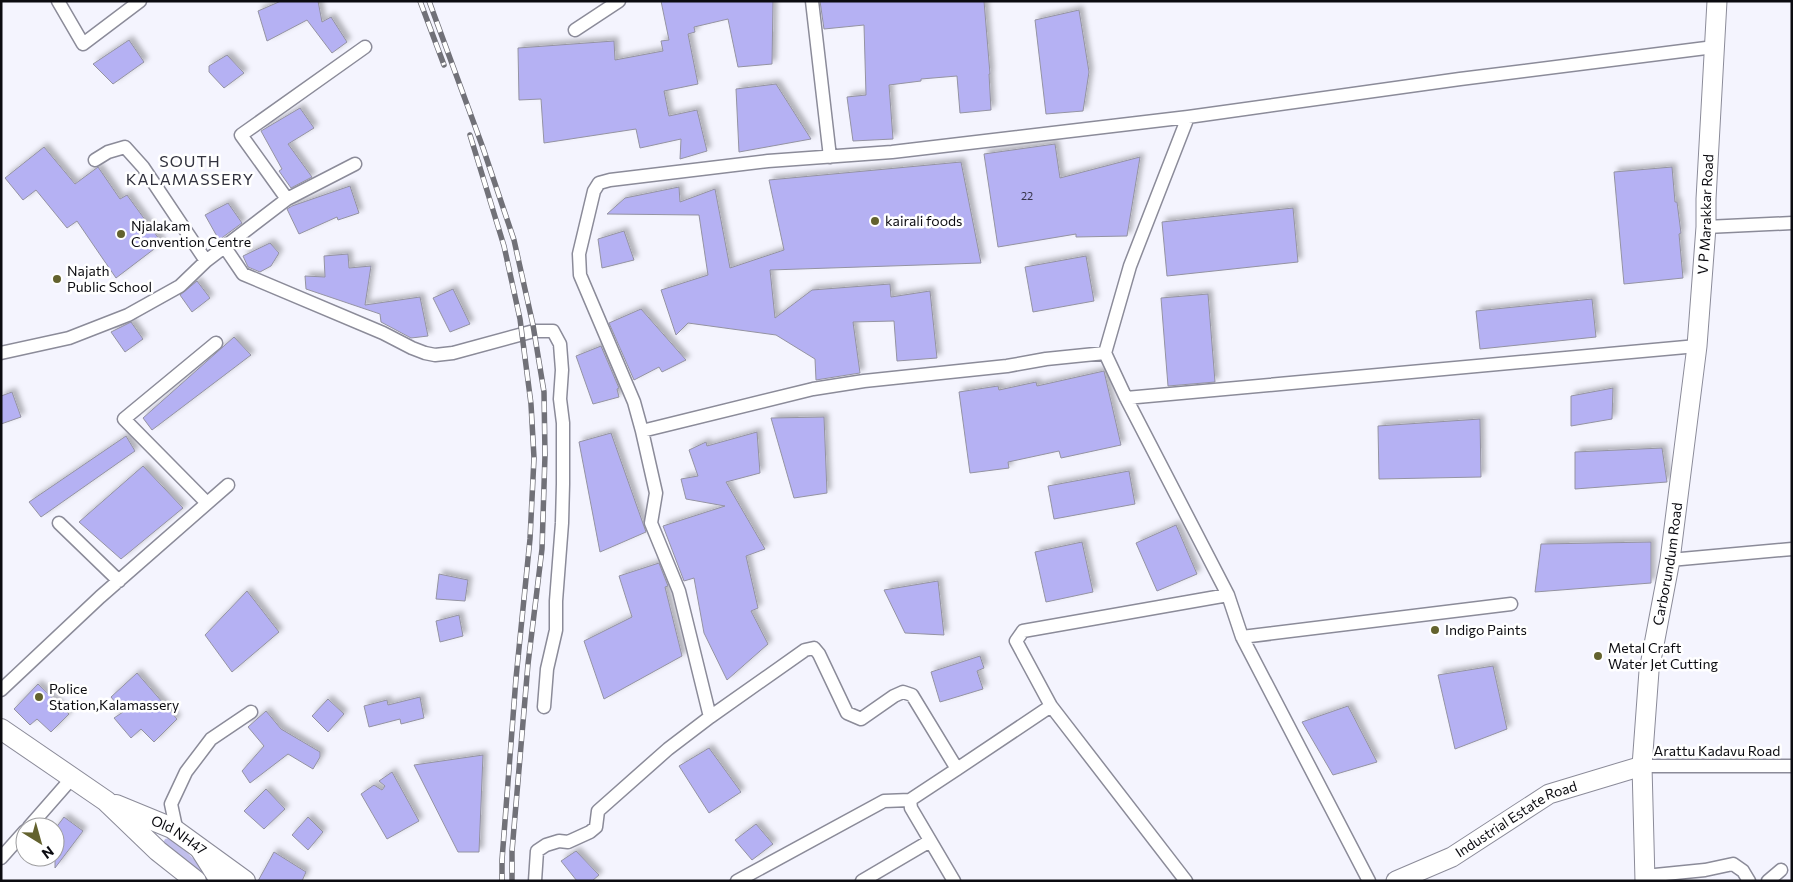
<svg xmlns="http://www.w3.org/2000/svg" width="1793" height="882" viewBox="0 0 1793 882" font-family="Commissioner,sans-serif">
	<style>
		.green { fill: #c1bfec }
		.building { fill: #b5b1f3; stroke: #9493a2; filter: url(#shadow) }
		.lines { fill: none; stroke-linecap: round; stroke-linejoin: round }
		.street-casing { stroke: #8b8b99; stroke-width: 15 }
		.secondary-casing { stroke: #8b8b99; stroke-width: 21 }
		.primary-casing { stroke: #8b8b99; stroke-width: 22 }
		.street { stroke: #fff; stroke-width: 12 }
		.secondary { stroke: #fff; stroke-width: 19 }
		.primary { stroke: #fff; stroke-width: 20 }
		.rail-casing { stroke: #717178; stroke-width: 5.5 }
		.rail { stroke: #fff; stroke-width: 4; stroke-dasharray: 11; stroke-linecap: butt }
		.poi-dot { fill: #63622e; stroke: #fff; stroke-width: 2 }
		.labels { text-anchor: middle; stroke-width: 5; stroke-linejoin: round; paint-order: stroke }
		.number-label { font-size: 11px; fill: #363449 }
		.street-label { font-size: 14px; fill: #0b0b10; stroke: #fff }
		.poi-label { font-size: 14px; fill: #0b0b10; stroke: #fff; text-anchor: start }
		.quarter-label { font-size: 16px; letter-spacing: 1px; fill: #32323e; stroke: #fff }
	</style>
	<defs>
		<filter id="shadow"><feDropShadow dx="4" dy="-4" stdDeviation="2.5" flood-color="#0004"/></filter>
	</defs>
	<rect width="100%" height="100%" fill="#f4f4fe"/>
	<path class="green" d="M169,838L175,840L215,881L169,853L163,843L165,839Z"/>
	<path class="building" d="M281,1H318L322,22L331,17L347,42L332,53L307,20L267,41L258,11Z
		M661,1H773L772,64L738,67L728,19L694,27L695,32L688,34L698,84L664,91L669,116L697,110L707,151L680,159L681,139L640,148L636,129L544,143L541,99L519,100L518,48L614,41L615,60L663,51L661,41L669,40Z
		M820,1H984L990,74H989L991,110L960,113L957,76L921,79V81L889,85L893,139L853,141L847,97L866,95L864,25L824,29Z
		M1079,10L1089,72L1083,111L1046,114L1035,20Z
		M129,40L144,62L113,84L93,64Z
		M227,55L244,73L224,88L209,72V66Z
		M776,84L811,139L739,152L736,89Z
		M300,108L314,128L288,144L312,177L291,188L279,171L282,169L261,131Z
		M1055,144L1060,178L1140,157L1127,236L1076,237V234L998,247L984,154Z
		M44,147L75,184L98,167L120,199L127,195L162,243L116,278L77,221L67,228L36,190L23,200L5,178Z
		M961,162L981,263L770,270L775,318L812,290L890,284L891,297L930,291L937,358L897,361L894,321L853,322L860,373L816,380L815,359L776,335L688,323L676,335L661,290L708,275L699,215L607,214L625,198L679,187L680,202L715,189L730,268L784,250L769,180Z
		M1672,167L1675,202H1677L1681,233L1679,234L1683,278L1624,284L1614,172Z
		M350,186L359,213L338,220L337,217L299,234L287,209L292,206Z
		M228,203L242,223L219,240L205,215Z
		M1293,208L1298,262L1167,276L1162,222Z
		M624,231L634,260L602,268L598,239Z
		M270,243L279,253L271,266L260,272L248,267L243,256Z
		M348,254L349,268L371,266L365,305L420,297L428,336L411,338L381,322L380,314L306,289L305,276L325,277L324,256Z
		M1086,256L1094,301L1033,312L1025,267Z
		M197,281L210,298L192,312L180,295Z
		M453,289L470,324L450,332L433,298Z
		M1208,294L1215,382L1168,386L1161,298Z
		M1592,299L1596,337L1480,349L1476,311Z
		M641,309L686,360L662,372L659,367L634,380L609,323Z
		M131,322L143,339L125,352L111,332Z
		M234,337L251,355L152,430L143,418Z
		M601,346L619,388L617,389L619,397L593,404L576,356Z
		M1104,371L1121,445L1061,458L1059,451L1008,462L1009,468L970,473L959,392L998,386L999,390L1036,382L1037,386Z
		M1613,388L1612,419L1571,426V396Z
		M12,392L21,417L1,424V396Z
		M824,417L827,493L794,498L771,418Z
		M1480,419L1481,477L1379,479L1378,426Z
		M757,432L760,473L726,482L765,549L746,556L758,608L751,611L768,644L727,680L704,633L694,578L684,581L663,526L725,506L686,499L681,479L698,476L689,450L706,442L707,446Z
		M611,433L646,532L600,552L579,442Z
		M126,436L135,451L41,517L29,502Z
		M1662,448L1667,482L1575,489V452Z
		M143,466L183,508L121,559L79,522Z
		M1129,471L1135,504L1054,519L1048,486Z
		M1176,525L1197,574L1157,591L1136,543Z
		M1082,542L1093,592L1046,602L1035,552Z
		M1651,542V583L1535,592L1541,544Z
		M659,563L668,586L665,587L682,656L604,699L584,641L632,617L619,576Z
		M439,574L468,580L465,601L436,599Z
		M938,581L944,635L905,633L884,590Z
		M247,591L279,632L232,672L205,635Z
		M459,615L463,636L440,642L436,621Z
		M980,656L984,668L977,671L983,689L940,702L931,672Z
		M1493,666L1507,729L1455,749L1438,675Z
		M137,673L177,719L154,742L141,729L131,738L114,718L123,712L111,697Z
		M38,684L69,714L51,732L37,719L30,725L14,709Z
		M420,697L424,718L401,724L400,719L369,727L364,706L387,700L388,705Z
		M328,699L344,714L328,732L312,716Z
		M1348,706L1377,762L1333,775L1302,722Z
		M266,711L281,729L320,752V757L313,769L288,754L250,783L242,771L264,746L248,727Z
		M709,748L741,792L709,813L679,766Z
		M483,755L479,852H458L414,765Z
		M392,772L419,821L387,839L361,794L374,785L382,790L385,786L379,781Z
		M266,789L285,809L264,829L244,811Z
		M64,817L83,831L55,868V829Z
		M308,817L323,832L308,850L292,835Z
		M756,824L773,844L752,860L735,840Z
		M576,851L599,875L592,881H577L561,861Z
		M274,852L306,872L302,881H258Z"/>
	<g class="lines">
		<defs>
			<path id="street" d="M58,1L83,44L140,1
				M812,1L830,157
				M575,30L619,1
				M1188,117L1130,266L1105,353L1126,398L1228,595
				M95,160L108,152L125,147L143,167L206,261
				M287,199L355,164
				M1706,227L1792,223
				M224,246L243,274L383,333L412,348L425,353L435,355L453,353L534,331H553L560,344L562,370L560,399L563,423V484L562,523L556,601V630L547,669L544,707
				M1,353L69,338L128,315L180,286L206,261L287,199L241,135L365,47
				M1126,398L1697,346
				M642,431L813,389L864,381L1007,366L1046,359L1105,353
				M207,503L124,419L216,343
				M59,523L119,581
				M1670,560L1792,549
				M1242,637L1511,604
				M1,690L100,597L228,485
				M1051,706L1016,641L1023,631L1228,595L1242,637L1369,881
				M710,717L679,591L651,523L656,493L642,431L634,402L580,275L579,254L594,191L599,183L610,180L768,161L892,152L1188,117L1460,79L1714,47
				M1642,766H1792
				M29,827L72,778
				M177,832L171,804L186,772L211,739L251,712
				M1,858L25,831
				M1645,876L1705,870L1733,864L1743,871L1749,881
				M535,881L537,851L546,845L559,841L568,842L590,832L596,827L598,811L668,749L710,717L805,650L814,648L819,654L847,713L861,719L894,696L903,692L912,695L957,769
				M737,881L884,801L910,800
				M862,881L930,841
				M954,881L911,808L910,800L957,769L1051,706L1186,881
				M1768,881L1781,870"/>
			<g id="secondary">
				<path d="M199,848L220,881"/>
				<path id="s1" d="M1396,881L1452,857L1549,794L1642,766"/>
				<path id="s2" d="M1645,881L1642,766L1649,671L1670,560L1697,346L1706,227V199L1717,1"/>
			</g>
			<g id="primary">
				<path d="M1,729L106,801L158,851L196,881"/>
				<path id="s3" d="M116,805L172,828L245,881"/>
			</g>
		</defs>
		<use href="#street" class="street-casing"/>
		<use href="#secondary" class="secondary-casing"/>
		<use href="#primary" class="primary-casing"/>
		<use href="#street" class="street"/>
		<use href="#secondary" class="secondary"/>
		<use href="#primary" class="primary"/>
		<defs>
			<path id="rail" d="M420,1L444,65
				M429,1L483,148L514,240L533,325L544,392L545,455L542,549L528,664L512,851V881
				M470,135L504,246L520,319L531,404L534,458L530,539L516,678L502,860V881"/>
		</defs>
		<use href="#rail" class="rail-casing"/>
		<use href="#rail" class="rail"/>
	</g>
	<g class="poi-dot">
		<circle cx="875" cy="221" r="5"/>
		<circle cx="121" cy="234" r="5"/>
		<circle cx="57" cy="279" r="5"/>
		<circle cx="1435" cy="630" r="5"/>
		<circle cx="1598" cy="656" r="5"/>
		<circle cx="39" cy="697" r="5"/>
	</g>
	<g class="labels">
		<g class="number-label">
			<text x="1027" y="200">22</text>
		</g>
		<g class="street-label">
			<text dy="5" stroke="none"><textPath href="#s2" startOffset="671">V P Marakkar Road</textPath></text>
			<text dy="5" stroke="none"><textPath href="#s2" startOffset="319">Carborundum Road</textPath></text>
			<text x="1717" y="756">Arattu Kadavu Road</text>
			<text dy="5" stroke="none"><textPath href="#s1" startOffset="136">Industrial Estate Road</textPath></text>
			<text dy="5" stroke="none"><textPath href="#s3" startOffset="70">Old NH47</textPath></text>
		</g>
		<g class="poi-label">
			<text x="885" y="226">kairali foods</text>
			<text x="131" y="231">Njalakam<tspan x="131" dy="16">Convention Centre</tspan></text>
			<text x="67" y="276">Najath<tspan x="67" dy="16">Public School</tspan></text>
			<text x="1445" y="635">Indigo Paints</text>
			<text x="1608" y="653">Metal Craft<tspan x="1608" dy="16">Water Jet Cutting</tspan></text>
			<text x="49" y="694">Police<tspan x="49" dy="16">Station,Kalamassery</tspan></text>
		</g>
		<g class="quarter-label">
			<text x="190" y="167">SOUTH<tspan x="190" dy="18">KALAMASSERY</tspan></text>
		</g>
	</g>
	<rect width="1793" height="882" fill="none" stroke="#0b0b10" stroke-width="5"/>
	<g transform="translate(40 842) rotate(143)"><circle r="24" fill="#ffffff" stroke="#9d9d9f"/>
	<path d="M0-4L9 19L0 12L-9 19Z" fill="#63622e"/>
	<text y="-8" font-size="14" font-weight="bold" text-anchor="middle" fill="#0b0b10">N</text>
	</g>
</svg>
